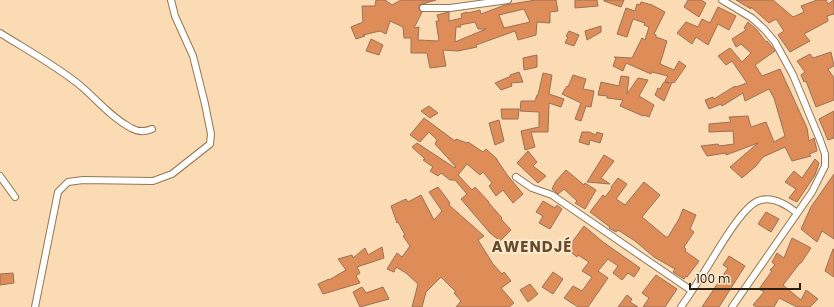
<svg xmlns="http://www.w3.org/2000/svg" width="834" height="307" viewBox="0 0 834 307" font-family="Poppins,sans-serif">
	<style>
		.building { fill: #de8d58; stroke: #987158; fill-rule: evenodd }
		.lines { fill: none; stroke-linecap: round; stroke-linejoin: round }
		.street-casing { stroke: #937753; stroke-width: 8 }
		.street { stroke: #fff; stroke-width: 6 }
		.labels { text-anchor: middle; stroke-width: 3.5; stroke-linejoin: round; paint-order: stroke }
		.district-label { font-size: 15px; font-weight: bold; letter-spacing: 1px; fill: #664c29; stroke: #fdead3 }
	</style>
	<rect width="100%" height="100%" fill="#fadbb4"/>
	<path class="building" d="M376,0H385L392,5L401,0H436L419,5V10L422,12L414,28L419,27L418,40L439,41L436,21H439L437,15L449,12V21L462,18L461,14L467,12L468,13L480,10L481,14L505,5L536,0H556L558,11L550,12V23L537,22L536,35L518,40L515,31L476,45L477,47L458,51L443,50L446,66L430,68L427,53H411V38H404L403,27L390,21L386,34L380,31L363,35L365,36L356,39L351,27L363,22L362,6H375ZM524,9L530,22L504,28L499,15ZM475,22L478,29H486L455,42L456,27H461L460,25Z
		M575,0H597L598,6L575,8Z
		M604,0H624L621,7L604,1Z
		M688,0H701L706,3L699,17L684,7Z
		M736,0H773L793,17L804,12L801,6L817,0H826L828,4L834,0V14L827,16L828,21L804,34L810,41L790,52L778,35L784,31L776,19L769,23L751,7V9Z
		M641,2L652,5L665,12L654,34L656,35V37L667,41L660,64L674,70L679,61L686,66L674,83L672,82L664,101L655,95L658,88L660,89L664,82L669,83L665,81L668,76L652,72L651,74L626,63L623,71L613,66L616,58L614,57L632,58L642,38L645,40L649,27L644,25L645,23L633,19L627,37L617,34L626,8L635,11L637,4L640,5Z
		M718,7L736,16L729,30L718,24L708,45L696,37L692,44L677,33L686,22L698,27L702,19L710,23Z
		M748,22L757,30L766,42L767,41L775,51L755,65L762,76L780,69L807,128L809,141L814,138L817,151L809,154L811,156L792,161L785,147L763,157L756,166L742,178L730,167L758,143L726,155V153L707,156L701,146L718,144L719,146L734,144L733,131L709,132V124L731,122L729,117L748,116L751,127L766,122L774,142L785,136L774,98L769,89L745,101L743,93L722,106L721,104L709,109L705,100L713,97L714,99L735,86L736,87L747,83L732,61L726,65L718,56L730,48L742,62L751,53L741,44L736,47L732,39L746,30L744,28Z
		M601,26V32L587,40L585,31Z
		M569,31L579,35L574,46L565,43L568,37L566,36Z
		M371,39L383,45L379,55L366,51Z
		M831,52L834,66L828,69L834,78V100L816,107L806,81L804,82L801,75L805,72L797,61L810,54L813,58Z
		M537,55V67L524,70L523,58Z
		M519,72L523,82L511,83L512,86L501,90L495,83L511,76L510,75Z
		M543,73L552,75L549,94L564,99L561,107L549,103L548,132H531L535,147L525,150L521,131L539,127V112L520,111L521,101H535L537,95H538Z
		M573,75L586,79L583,89L594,91L591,107L586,106L581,121L575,119L581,103L562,94L567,86L568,87Z
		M621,76L629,77L627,94L638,78L648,80L639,96L654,105L649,117L644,115L643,116L620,106L623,100L607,98V96L598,95L601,82L619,86Z
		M429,106L438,113L430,118L421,111Z
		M501,109H519L518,119H502Z
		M834,111V138L828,140L819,119Z
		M424,118L455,141L456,139L467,143L468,142L483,152L486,149L497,159V160L508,176L523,194L513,203L503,190L496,196L489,186L492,183L483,172L480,175L467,164L458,175L472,190L475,187L489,202H488L502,218L501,219L511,230L500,241L490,233L461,199L467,194L455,180H450L441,173L438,176L430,171L433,167L423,160L425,159L412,147L417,143L455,168L456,167L435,144L437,140L429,132L420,142L410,135Z
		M499,120L504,141L495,145L489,123Z
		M582,132H589L596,135L597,132L603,134L600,143L590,140L589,145L579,142Z
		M528,151L537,162L533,166L546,176L538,183L517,163Z
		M604,155L614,161L601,178L610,184L587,182Z
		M815,159L819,163L815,175L797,202L789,198L796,189L785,182L794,171L802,178Z
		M566,170L584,185L585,183L596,190L585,209L575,203L577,201L564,189L558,194L552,189L556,181Z
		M834,174V239L822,231L817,242L801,229L811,207Z
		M618,178L627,184L616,199L625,205L644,182L660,195L642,217L666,237H668L679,219L683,209L696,215L690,229L694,232L684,247L686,249L685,251L699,261L687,277L686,276L684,279L673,272L675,269L654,257L635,241L618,230L616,232L609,228L610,227L590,212L603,195L605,197L612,188L611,187Z
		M438,187L450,203L449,205L484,236L478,240L493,264L502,274L504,272L511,281L501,288L514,303L509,307H456L461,301L454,293L456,292L441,277L426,292L422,307H412L418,284L406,273L396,267L394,272L387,269L397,253L402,257L410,246L403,236L405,235L398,222L397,223L391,206L406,199L408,202L421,195L434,220L442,211L429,192Z
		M543,201L555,208L557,205L562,209L550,229L539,223L543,216L536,212Z
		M766,212L779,219L771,232L758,224Z
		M584,226L603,242L640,268L634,277L628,273L622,280L613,273L618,266L608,259L598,271L608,278L588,307H578L564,298L573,286L582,291L592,277L582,271L589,262L578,255L577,257L567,249Z
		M792,238L811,248L801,263H800L783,285L801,300L806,290L818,299L810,307H797L779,298L774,307H757L753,305L764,292L759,289L772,271L770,270L775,265L772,262L777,253L784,258Z
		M382,247L384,258L357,267L360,273L356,276L360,283L323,294L318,284L329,279V280L346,270L338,259L352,255L353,258L365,248L368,255Z
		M833,249H834V277L825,271Z
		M729,256L745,266L719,307H702L728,268L723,265Z
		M553,272L563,279L553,294L542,287Z
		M13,273L14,283L0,285V274Z
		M656,275L677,289L665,307H643L649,298L642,293Z
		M530,284L538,294L528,302L520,290Z
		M362,287L366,293L383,287L389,299L360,307L353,292Z
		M627,295L632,299L630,302L638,307H618Z"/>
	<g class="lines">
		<defs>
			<path id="street" d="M722,0L752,18L764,29L775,42L793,75L820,140L825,154V166L812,192L732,307
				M423,8H450L508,0
				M0,33C27,50 57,66 82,87C98,101 112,118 131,128C138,132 145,132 152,129
				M0,176L15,197
				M516,177L532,188L552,195L692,291
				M35,307L58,192L68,182L83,180L153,181L172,174L210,144L211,134L205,104L193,56L175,16L171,0
				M681,307C690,294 698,282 706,269C717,252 741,208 758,201C772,195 786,204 797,213"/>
		</defs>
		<use href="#street" class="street-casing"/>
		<use href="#street" class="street"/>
	</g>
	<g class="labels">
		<g class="district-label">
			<text x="532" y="252">AWENDJÉ</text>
		</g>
	</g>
	<path d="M690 283v6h110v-6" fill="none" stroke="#2a1f10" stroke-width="2"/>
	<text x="696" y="283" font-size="12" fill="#2a1f10" stroke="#fdead3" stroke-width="3" paint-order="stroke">100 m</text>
</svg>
